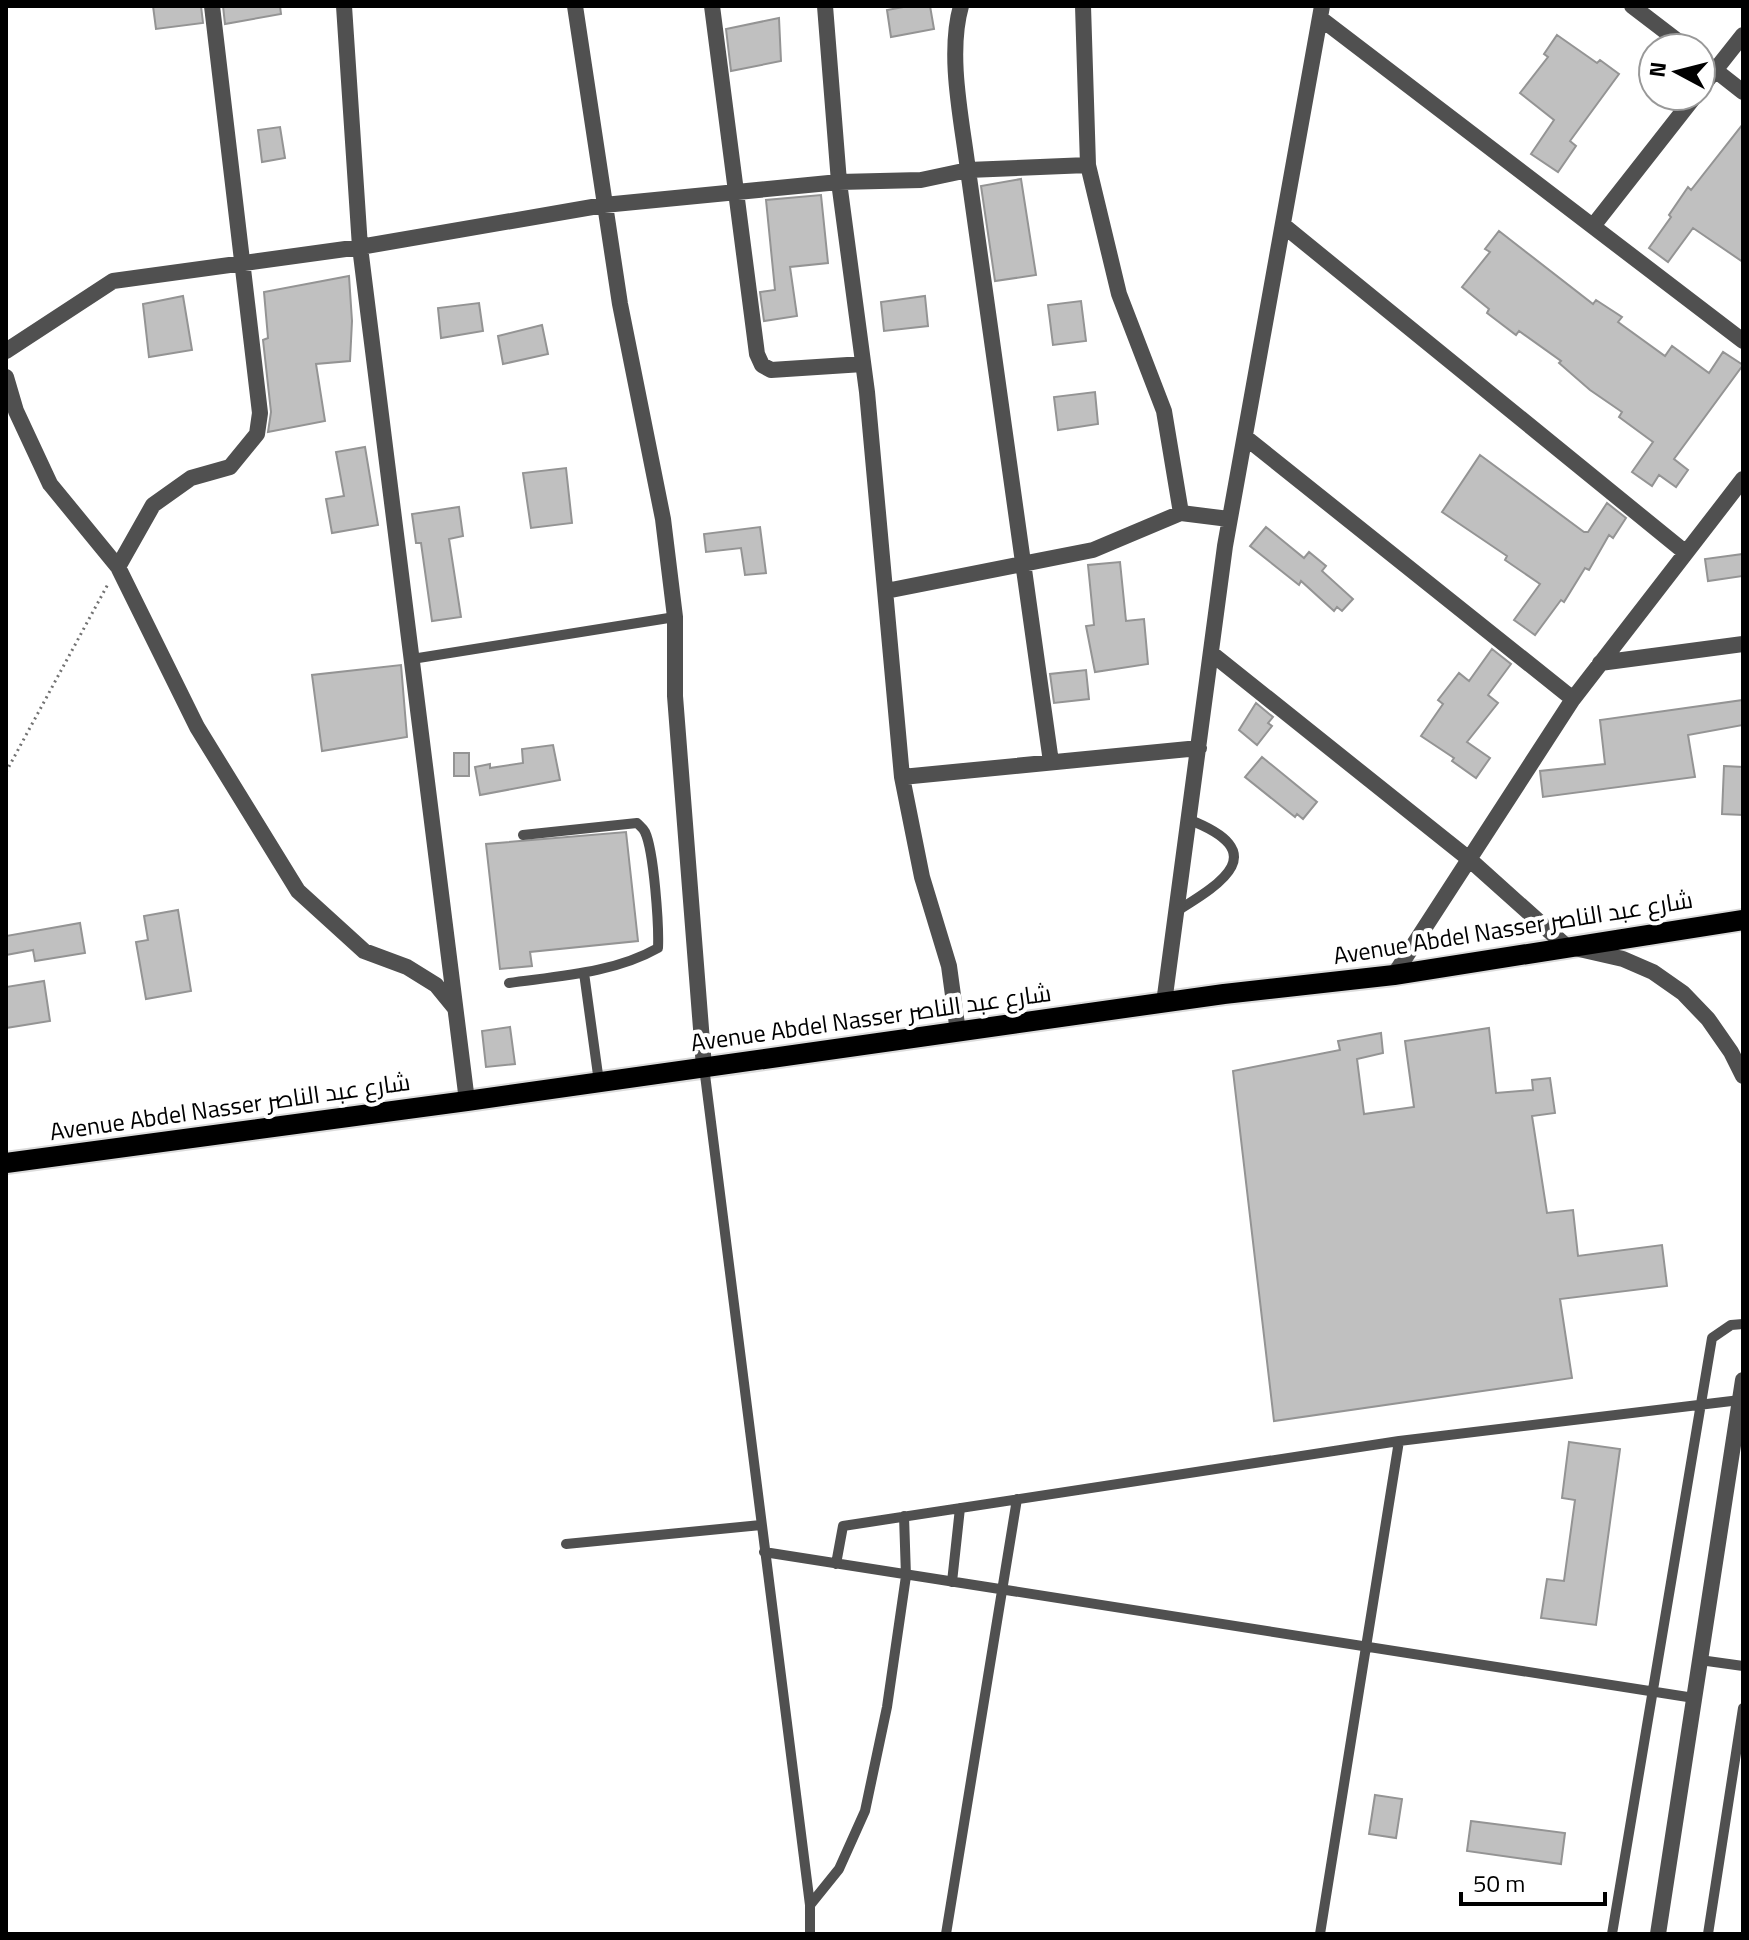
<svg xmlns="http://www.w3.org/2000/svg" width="1749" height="1940" viewBox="0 0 1749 1940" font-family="'Titillium Web',Cairo,sans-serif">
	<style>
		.building { fill: #c0c0c0; stroke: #949494; stroke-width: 2 }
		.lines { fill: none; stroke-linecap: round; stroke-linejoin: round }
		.primary-casing { stroke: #dbdbdb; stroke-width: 24 }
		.path { stroke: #727272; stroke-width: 3; stroke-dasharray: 2 4; stroke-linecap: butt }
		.service { stroke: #505050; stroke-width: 10 }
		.minor { stroke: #505050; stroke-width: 16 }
		.primary { stroke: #000; stroke-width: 20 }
		.labels { text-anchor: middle; stroke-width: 8; stroke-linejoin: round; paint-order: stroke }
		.street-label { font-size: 24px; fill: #000; stroke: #fff }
	</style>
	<rect width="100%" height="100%" fill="#fff"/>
	<path class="building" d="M153,6H201L203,23L156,29Z
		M223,6H280L281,14L225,24Z
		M909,6H930L934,29L891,37L887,10Z
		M779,18L781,61L731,71L726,29Z
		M1557,35L1597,63L1600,60L1619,74L1570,141L1576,146L1558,172L1531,154L1554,120L1520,93L1548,57L1544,54Z
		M1743,124V262L1693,228L1668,262L1649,248L1671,217L1669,215L1688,187L1691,190Z
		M280,127L285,158L262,162L258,130Z
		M1021,179L1036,275L995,281L981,186Z
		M821,195L828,263L790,267L797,316L764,321L760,292L775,290L766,200Z
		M1499,231L1593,304L1596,300L1622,317L1618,322L1665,356L1672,346L1709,373L1723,352L1743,365L1674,459L1688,470L1676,487L1659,475L1652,486L1632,472L1653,442L1619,417L1622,412L1590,390L1559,363L1561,361L1519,331L1516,335L1487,313L1489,309L1462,287L1490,252L1485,249Z
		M349,276L352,321L350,361L316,364L325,421L268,432L271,412L263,340L268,338L264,292Z
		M183,296L192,350L149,357L143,304Z
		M925,296L928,326L884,331L881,302Z
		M1081,301L1086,341L1053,345L1048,305Z
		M479,303L483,331L441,338L438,308Z
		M542,325L548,354L503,364L498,336Z
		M1095,392L1098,424L1058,430L1054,397Z
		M365,447L378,525L332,533L326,499L344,496L336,452Z
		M1480,455L1584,532H1588L1607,503L1626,518L1613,538L1609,535L1589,570L1585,568L1564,602L1561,600L1535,635L1514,620L1540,584L1505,560L1507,556L1442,512Z
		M566,468L572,523L531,528L523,473Z
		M459,507L463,536L449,539L461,617L432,621L421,543H416L412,514Z
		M760,527L766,573L745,575L741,548L706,552L704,534Z
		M1266,527L1304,558L1309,552L1326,566L1322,571L1353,599L1342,611L1337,607L1334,611L1301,581L1299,585L1250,546Z
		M1743,554V576L1708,581L1705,559Z
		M1120,562L1126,621L1144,619L1148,664L1095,672L1086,626L1094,625L1088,565Z
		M1492,649L1511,664L1488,695L1498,703L1467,742L1490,758L1476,778L1452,761L1454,758L1421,736L1443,704L1438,700L1459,673L1469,681Z
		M401,665L407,737L322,751L312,675Z
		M1086,670L1089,699L1054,703L1050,674Z
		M1743,700V725L1688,735L1695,777L1543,797L1540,771L1605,764L1600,720Z
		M1256,703L1273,717L1268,723L1272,726L1257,745L1239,730Z
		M553,745L560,780L480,795L475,767L490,764V768L523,763L522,749Z
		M454,753H469V776H454Z
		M1262,757L1317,802L1303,819L1297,814L1295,817L1245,777Z
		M1724,766L1743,767V815L1722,814Z
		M626,832L638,941L530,952L532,966L500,969L486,844Z
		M178,910L191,991L146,999L136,942L148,940L144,916Z
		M80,923L85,953L35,961L33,950L6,955V936Z
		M44,981L50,1021L6,1028V987Z
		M510,1027L515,1064L486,1067L482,1031Z
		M1489,1028L1496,1093L1533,1090L1532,1080L1550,1078L1555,1113L1532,1116L1547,1213L1573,1210L1578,1256L1662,1245L1667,1286L1560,1299L1572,1378L1274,1421L1233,1071L1340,1050L1338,1041L1381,1033L1383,1053L1357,1059L1364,1114L1414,1107L1405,1041Z
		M1569,1442L1620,1449L1596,1625L1541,1618L1547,1579L1564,1581L1575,1500L1562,1498Z
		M1375,1795L1402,1799L1396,1838L1369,1834Z
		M1471,1821L1565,1833L1561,1864L1467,1851Z"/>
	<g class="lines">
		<defs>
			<path id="primary" d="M6,1163L467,1101L1224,994L1394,975L1743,920"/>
		</defs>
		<use href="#primary" class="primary-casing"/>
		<path class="path" d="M6,772L108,584"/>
		<path class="service" d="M412,659L675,617
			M1177,911C1224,882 1271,852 1190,820
			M584,973L599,1082
			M509,983C559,976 614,973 658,948C659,926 654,851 645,832C643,828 640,826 637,823L523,835
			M704,1067L810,1905V1934
			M566,1544L761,1525
			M764,1552L1694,1698
			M836,1564L843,1526L1399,1441L1740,1400
			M952,1582L960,1508
			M1700,1660L1743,1666
			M810,1905L839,1869L865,1811L887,1707L906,1576L904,1516
			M946,1934L1017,1499
			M1320,1934L1399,1441
			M1612,1934L1712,1338L1731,1325L1743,1324
			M1708,1934L1743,1708"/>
		<path class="minor" d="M344,6L360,247L467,1101
			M575,6L620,304L663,519L675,617V696L704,1067
			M712,6L757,354L762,365L771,370L863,364
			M825,6L839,182L867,392L902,777L922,877L949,966L958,1032
			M961,6C947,55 962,121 968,170L1051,762
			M1632,6L1687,48
			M1320,18L1743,341
			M1701,59L1743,92
			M1701,88L1743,35
			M1088,165L1119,294L1164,411L1181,513L1229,519
			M1283,225L1686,553
			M1593,226L1695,96
			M6,351L113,281L360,247L604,205L839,182L921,180L968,170L1088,165L1083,6
			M6,377L16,411L50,484L118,567L197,727L298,891L364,951L407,967L436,985L454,1007
			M1245,437L1573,699
			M118,567L153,505L191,478L230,467L257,434L260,413L212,6
			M886,591L1093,550L1181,513
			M1211,653L1469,859L1566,946L1623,959L1653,972L1683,993L1708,1019L1731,1052L1743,1076
			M1600,663L1743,644
			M902,777L1199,748
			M1394,975L1573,699L1743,479
			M1164,1003L1225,546L1322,6
			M1658,1934L1743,1380"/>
		<use href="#primary" class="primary"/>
	</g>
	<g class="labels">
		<g class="street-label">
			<text transform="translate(1513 928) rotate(-9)" y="8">Avenue Abdel Nasser شارع عبد الناصر</text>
			<text transform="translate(871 1018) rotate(-8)" y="8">Avenue Abdel Nasser شارع عبد الناصر</text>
			<text transform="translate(230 1107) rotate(-8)" y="8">Avenue Abdel Nasser شارع عبد الناصر</text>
		</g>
	</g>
	<rect width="1749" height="1940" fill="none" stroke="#000000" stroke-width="16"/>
	<g transform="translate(1677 72) rotate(277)"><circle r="38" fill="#ffffff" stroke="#999999" stroke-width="2"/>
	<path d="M0-6L14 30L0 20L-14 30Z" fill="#000000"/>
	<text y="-12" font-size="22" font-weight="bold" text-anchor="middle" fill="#000000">N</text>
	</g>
	<path d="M1461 1892v12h144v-12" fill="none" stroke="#000000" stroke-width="4"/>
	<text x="1473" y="1892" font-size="24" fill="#000000" stroke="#ffffff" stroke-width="6" paint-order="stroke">50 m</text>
</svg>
